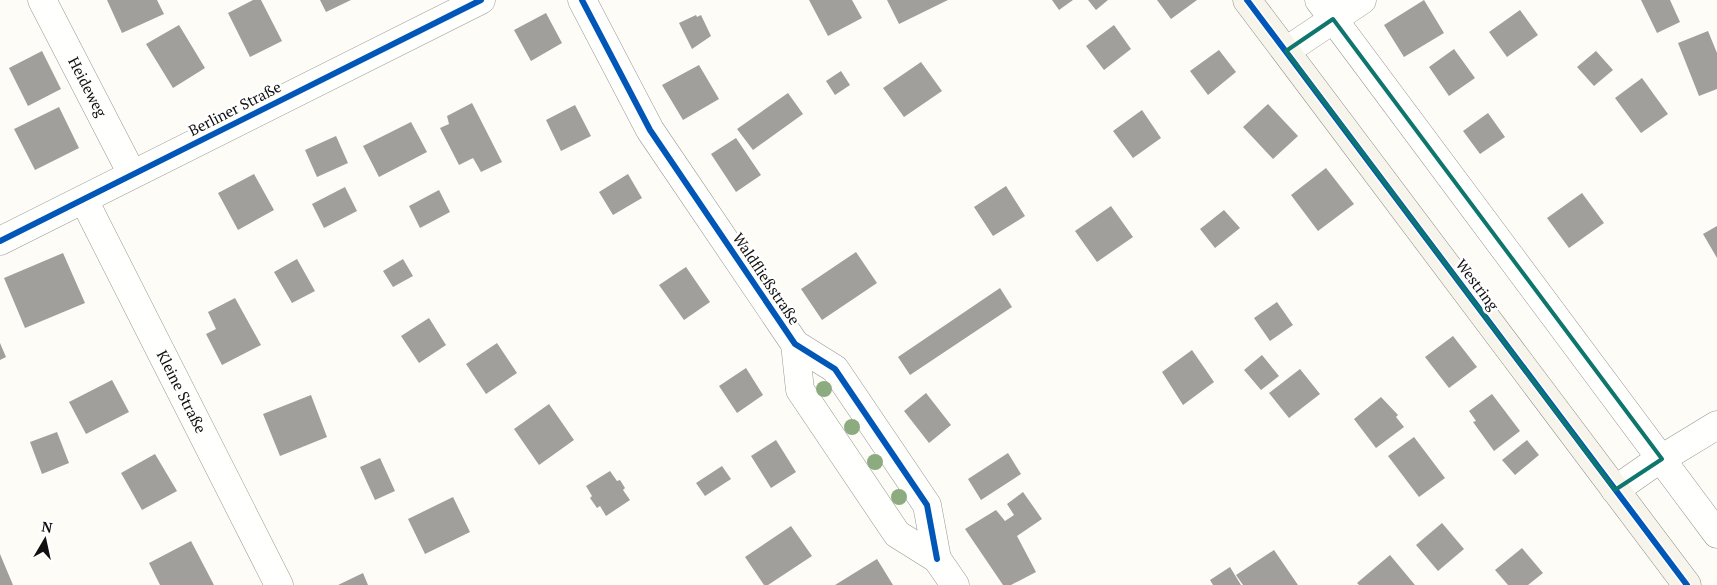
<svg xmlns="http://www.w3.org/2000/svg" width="1717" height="585" viewBox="0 0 1717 585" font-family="'PT Serif',serif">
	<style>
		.building { fill: #a19f9c }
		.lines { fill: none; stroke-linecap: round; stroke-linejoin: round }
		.street-casing { stroke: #979795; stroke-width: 29 }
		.secondary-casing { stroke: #8e8d8b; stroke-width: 29 }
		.street { stroke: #fffffe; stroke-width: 28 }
		.secondary { stroke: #f6f4eb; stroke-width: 28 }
		.cycleway-casing { stroke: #fff; stroke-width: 9 }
		.cycleway { stroke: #0057b8; stroke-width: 6 }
		.tree { fill: #8cac80 }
		.marked { fill: none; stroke: #0f766e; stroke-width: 4; stroke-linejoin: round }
		.labels { text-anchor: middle; stroke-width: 5; stroke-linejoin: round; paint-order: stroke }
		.street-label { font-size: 15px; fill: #111; stroke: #fff }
	</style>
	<rect width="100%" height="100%" fill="#fdfcf7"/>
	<path class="building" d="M107,0H157L164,14L122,33Z
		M253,0H261L282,41L250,57L228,13Z
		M320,0H351L326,12Z
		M809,0H852L862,18L828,36Z
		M887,0H948L899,24Z
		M1052,0H1073L1059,10Z
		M1088,0H1108L1096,10Z
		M1157,0H1197L1171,19Z
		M1424,0L1444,33L1404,57L1384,25Z
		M1641,0H1670L1680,22L1657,33Z
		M1520,10L1538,35L1507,57L1489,32Z
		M546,13L562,43L531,61L514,30Z
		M696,15L697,17L701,15L711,36L692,49L679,23Z
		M179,25L205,68L173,88L146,44Z
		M1114,25L1131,49L1104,70L1086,46Z
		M1708,31L1717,53V89L1699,96L1678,43Z
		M1454,49L1475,78L1449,96L1429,67Z
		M1219,50L1236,72L1208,95L1190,71Z
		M42,51L61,89L28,106L9,68Z
		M1596,51L1613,70L1594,86L1577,67Z
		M921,62L942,91L904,117L883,88Z
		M699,65L719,99L683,120L662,85Z
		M841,71L850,85L835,95L826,81Z
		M1642,78L1668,114L1641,133L1615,98Z
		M788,93L803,114L753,150L737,129Z
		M472,103L502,162L481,172L473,158L459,165L440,128L449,124L447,116Z
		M1268,104L1298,136L1273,159L1243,127Z
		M575,105L591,136L561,151L546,120Z
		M59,107L79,148L35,170L14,129Z
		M1142,110L1161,138L1133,158L1113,131Z
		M1488,113L1505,137L1480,154L1463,131Z
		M411,122L427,152L379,177L363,146Z
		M336,136L348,163L317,177L305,150Z
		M736,138L761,175L736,192L711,154Z
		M1326,168L1354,204L1318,231L1291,195Z
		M254,174L274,210L238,230L218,193Z
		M628,174L642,198L613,215L599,192Z
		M1006,186L1025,216L993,236L974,207Z
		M345,187L357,211L324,228L312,204Z
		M439,190L450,212L420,228L409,206Z
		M1582,193L1604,223L1569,248L1547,218Z
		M1111,206L1133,237L1097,262L1075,231Z
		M1224,210L1240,228L1215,248L1200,229Z
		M1717,226V258L1703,234Z
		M856,252L877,283L822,320L801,289Z
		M63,253L85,303L25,328L4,278Z
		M297,259L315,291L292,303L274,272Z
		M403,259L413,276L393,287L383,271Z
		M686,267L710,302L684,320L659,285Z
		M1000,288L1012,307L910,375L898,357Z
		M235,298L261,345L222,365L206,334L216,329L208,312Z
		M1277,302L1293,325L1270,341L1254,318Z
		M429,318L446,345L419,363L401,336Z
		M1453,336L1477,367L1449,388L1425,357Z
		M0,343L6,357L0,360Z
		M497,343L517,373L486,394L466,364Z
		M1192,350L1214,382L1183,405L1162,372Z
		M1262,355L1279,376L1261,390L1244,370Z
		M746,368L763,395L737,413L719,386Z
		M1300,369L1320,394L1289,418L1269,393Z
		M112,380L129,412L86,434L69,402Z
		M926,393L951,425L929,443L904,411Z
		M1492,394L1520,431L1494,451L1473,422L1476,421L1469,411Z
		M311,395L327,437L280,456L263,414Z
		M1381,397L1398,415L1396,417L1404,427L1376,448L1354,419Z
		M549,404L574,440L539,465L514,429Z
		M57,432L69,463L42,474L30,442Z
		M1414,437L1445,478L1419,497L1388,456Z
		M776,440L796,472L771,488L751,456Z
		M1527,440L1539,455L1515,475L1502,460Z
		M1008,453L1021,474L981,500L968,479Z
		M155,454L177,491L142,510L121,473Z
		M380,458L395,491L375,500L360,467Z
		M722,466L731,479L705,496L696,483Z
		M610,471L617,481L620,480L625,488L623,490L630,500L606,516L600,506L597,508L590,498L592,496L586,486Z
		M1023,492L1042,519L1017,536L1036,572L1011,585H1003L965,529L996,510L1005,521L1014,515L1007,504Z
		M453,497L470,532L425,554L408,519Z
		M1442,523L1464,549L1438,571L1416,545Z
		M791,526L812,556L768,585H764L745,557Z
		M191,541L214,585H160L149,563Z
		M1522,548L1543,573L1528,585H1508L1495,570Z
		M1274,550L1298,585H1243L1236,575Z
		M0,554L13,585H0Z
		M1390,555L1415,585H1359L1357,583Z
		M877,559L893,585H835Z
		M1230,567L1241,585H1213L1210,580Z
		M363,573L368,585H338Z"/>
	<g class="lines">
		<defs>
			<g id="street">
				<path id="s1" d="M42,0L132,174"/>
				<path d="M582,0L650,130L795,344L835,369L927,505L937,559"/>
				<path d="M1319,0L1717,534"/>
				<path d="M1286,51L1362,0"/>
				<path id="s2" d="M84,200L279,585"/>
				<path d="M0,241L481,0"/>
				<path d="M795,344L800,390L897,534L937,559L955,585"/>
				<path d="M1615,490L1648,467L1717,425"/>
			</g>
			<path id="secondary" d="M1247,0L1687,585"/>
		</defs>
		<use href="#street" class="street-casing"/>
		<use href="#secondary" class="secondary-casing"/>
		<use href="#street" class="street"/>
		<use href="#secondary" class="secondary"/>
		<defs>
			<path id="cycleway" d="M582,0L650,130L795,344L835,369L927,505L937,559
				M1247,0L1687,585
				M0,241L481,0"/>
		</defs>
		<use href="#cycleway" class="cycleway-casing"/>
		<use href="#cycleway" class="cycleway"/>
	</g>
	<g class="tree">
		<circle cx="824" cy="389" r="8"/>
		<circle cx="852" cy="427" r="8"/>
		<circle cx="875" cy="462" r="8"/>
		<circle cx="899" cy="497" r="8"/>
	</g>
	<path class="marked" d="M1333,19L1662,459L1615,490L1286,51Z"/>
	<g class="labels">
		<g class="street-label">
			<text dy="5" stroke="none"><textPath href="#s1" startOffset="98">Heideweg</textPath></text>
			<text transform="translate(235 109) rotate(-27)" y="5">Berliner Straße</text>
			<text transform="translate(766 279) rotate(56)" y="5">Waldfließstraße</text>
			<text transform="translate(1477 285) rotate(53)" y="5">Westring</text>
			<text dy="5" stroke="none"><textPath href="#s2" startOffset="215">Kleine Straße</textPath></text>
		</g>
	</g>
	<g transform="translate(45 540) rotate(9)" stroke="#ffffff" stroke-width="4" paint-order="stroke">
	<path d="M0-4L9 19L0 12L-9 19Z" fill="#111111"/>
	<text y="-8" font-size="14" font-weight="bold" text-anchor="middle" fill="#111111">N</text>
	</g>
</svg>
